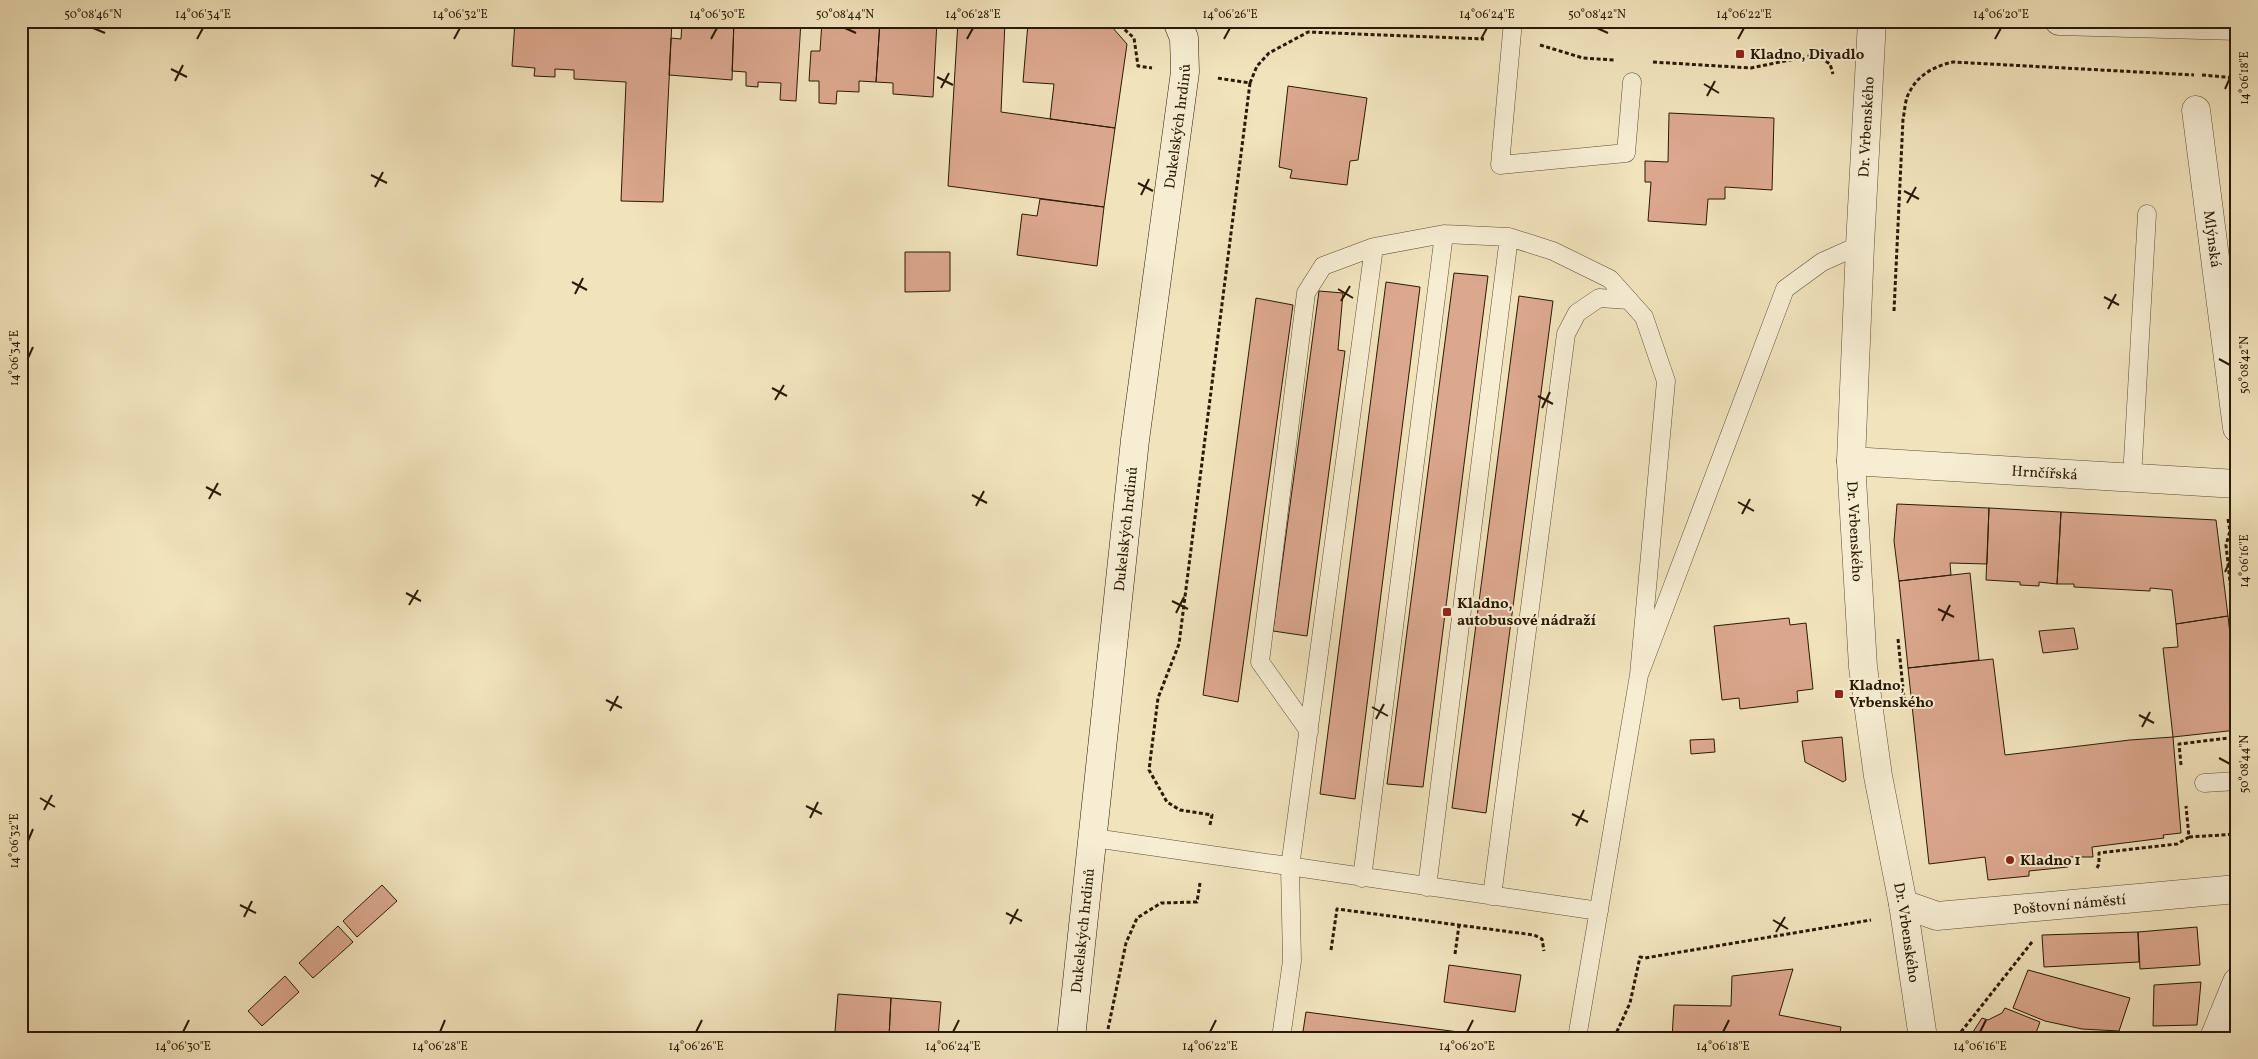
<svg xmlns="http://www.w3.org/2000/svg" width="2258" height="1059" viewBox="0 0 2258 1059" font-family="Vollkorn,serif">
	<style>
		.building { fill: #dba78e; stroke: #2b1904 }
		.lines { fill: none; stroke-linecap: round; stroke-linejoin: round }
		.service-casing { stroke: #5c4c32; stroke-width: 19 }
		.minor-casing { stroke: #5c4c32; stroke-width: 29 }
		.tertiary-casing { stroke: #5c4c32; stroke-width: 29 }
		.secondary-casing { stroke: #2b1904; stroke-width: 29 }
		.path { stroke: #2b1904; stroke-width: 3; stroke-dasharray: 4 2.5; stroke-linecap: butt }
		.service { stroke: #f6edd3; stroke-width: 18 }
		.minor { stroke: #f6edd3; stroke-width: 28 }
		.tertiary { stroke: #f6edd3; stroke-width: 28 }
		.secondary { stroke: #f6edd3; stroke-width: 28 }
		.ticks { fill: none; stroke: #2b1904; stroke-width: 2 }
		.poi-dot { fill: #8f2418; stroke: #f6edd3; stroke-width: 2 }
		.labels { text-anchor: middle; stroke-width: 4; stroke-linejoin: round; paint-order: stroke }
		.poi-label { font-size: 15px; font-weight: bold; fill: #2b1904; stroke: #f6edd3; text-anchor: start }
		.street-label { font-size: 15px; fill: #2b1904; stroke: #f6edd3 }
		.neatline { fill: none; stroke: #2b1904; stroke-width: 2 }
		.ticks-label { font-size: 12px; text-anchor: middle; fill: #2b1904 }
	</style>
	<rect width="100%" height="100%" fill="#f1e3bc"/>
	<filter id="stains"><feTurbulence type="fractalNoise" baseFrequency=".004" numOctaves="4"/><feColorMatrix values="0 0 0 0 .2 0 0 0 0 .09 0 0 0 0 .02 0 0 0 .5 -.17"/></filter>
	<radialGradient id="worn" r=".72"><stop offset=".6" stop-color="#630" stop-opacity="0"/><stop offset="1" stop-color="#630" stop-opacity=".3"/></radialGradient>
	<path class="building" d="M515,21H672L663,202L621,201L626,82L574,79V70L555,69V77L534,76L535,68L512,66Z
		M682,21H734L732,80L669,75L671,38L681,39Z
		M734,21H801L796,101L780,100L781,83L758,82V87L746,86V72L732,71Z
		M822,21H880L876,82L859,81V92L837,91L836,104L819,103V81H809L811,51H820Z
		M880,21H937L933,97L893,94V83L876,82Z
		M958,21L1005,22L1001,112L1115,128L1104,207L948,186Z
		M1028,23L1112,27L1127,44L1115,128L1050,119L1054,84L1023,82Z
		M1288,86L1367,98L1358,160L1350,161L1347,185L1290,178L1292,170L1279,167Z
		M2234,87H2237V198L2231,159Z
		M1669,113L1774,118L1772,190L1725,187V199H1708L1706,225L1648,221L1651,182H1645V161L1668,162Z
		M1040,199L1104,207L1097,266L1017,255L1022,214L1037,216Z
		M905,252H950V291L905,292Z
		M1454,273L1488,276L1423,787L1387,784Z
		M1386,282L1420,287L1355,799L1320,794Z
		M1319,291L1343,293L1338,350L1345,351L1307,636L1273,631Z
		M1519,296L1553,301L1486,813L1452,808Z
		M1256,298L1293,305L1238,702L1203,695Z
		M1897,504L1989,508L1987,564L1950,563L1951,575L1899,581L1894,541Z
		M1989,508L2061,512L2057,584L2039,582V586L2020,585V582L1986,580Z
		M2061,512L2216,520L2228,616L2176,624L2172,590L2150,588V591L2074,587V584H2057Z
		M1970,573L1979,660L1908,668L1899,581Z
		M2228,616L2237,697V730L2173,737L2163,648L2178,647L2176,624Z
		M1789,618L1790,625L1806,623L1813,689L1797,691L1798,702L1740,709L1739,698L1722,700L1714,626Z
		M2074,628L2078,649L2043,653L2039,631Z
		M1993,659L2005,755L2130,740L2173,737L2181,833L2163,835L2164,838L2092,847L2093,857H2068V867L2029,871V876L1988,880L1985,857L1929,864L1908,668Z
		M1842,737L1846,780L1843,782L1805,762L1802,741Z
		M1714,739L1715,752L1691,754L1690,740Z
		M382,885L397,901L357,937L343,921Z
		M338,926L353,942L313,978L299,963Z
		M2197,927L2200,965L2140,969L2138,932Z
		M2138,932L2139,962L2044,967L2042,935Z
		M1449,965L1521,975L1515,1012L1444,1002Z
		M1793,969L1779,1015L1841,1027L1839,1038H1672L1674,1005L1731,1006L1732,976Z
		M2028,970L2130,998L2119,1031L2082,1029L2045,1021L2013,1008Z
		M285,976L299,992L262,1026L248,1011Z
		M2201,982L2197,1025L2153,1026L2154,985Z
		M838,994L891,998L889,1037L835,1032Z
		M891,998L941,1002L938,1038L889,1037Z
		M2005,1008L2040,1022L2034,1038H1969L1982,1018L1988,1020L2002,1013Z
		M1306,1012L1474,1034V1038H1302Z"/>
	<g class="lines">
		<defs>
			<path id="service" d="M1513,21L1500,165L1626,153L1632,82
				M2132,478L2147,214
				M1309,731L1260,662L1306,293L1323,266L1374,247L1444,234L1509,237L1553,251L1610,279L1644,317L1666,381L1639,675
				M2204,783L2237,781
				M1094,838L1599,911
				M1362,878L1444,234
				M1427,887L1509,237
				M1492,896L1566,334L1577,313L1599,298L1629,300
				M1281,1038L1292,961L1290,867L1374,247
				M1577,1038L1639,675L1785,289L1822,262L1860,245"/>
			<g id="minor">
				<path id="s1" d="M1872,21L1860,245L1851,461L1863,667L1878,776L1903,904L1923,1038"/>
				<path id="s2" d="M2196,110L2237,428"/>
				<path id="s3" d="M1851,461L2237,484"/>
				<path id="s4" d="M1903,904L1937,916L2237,889"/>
				<path d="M2214,1038L2237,982"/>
			</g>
			<path id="tertiary" d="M2059,21L2237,26"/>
			<g id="secondary">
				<path id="s5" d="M1071,1038L1135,440L1185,72L1184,38L1177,21"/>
			</g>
		</defs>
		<use href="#service" class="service-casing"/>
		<use href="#minor" class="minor-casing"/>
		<use href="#tertiary" class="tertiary-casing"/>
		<use href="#secondary" class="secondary-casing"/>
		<path class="path" d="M1115,21L1134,38L1138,66L1152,68
			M1540,45L1583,58L1614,60
			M1653,62L1751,68L1809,56L1819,57L1830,64L1833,74
			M2202,75L2237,78
			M1250,83L1257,66L1269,53L1308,32L1484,39
			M1894,311L1903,119C1905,110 1905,98 1910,91C1919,74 1935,66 1953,62L2194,75
			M2228,519L2230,531L2226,545L2237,646
			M1898,639L1905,708
			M2181,765L2179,744L2237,737
			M1210,825L1212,815L1180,810L1167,802L1149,770L1158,698L1179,644L1250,83L1217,78
			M2189,837L2237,834
			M2097,868L2099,864V853L2177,844L2189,837L2186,806
			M1331,950L1337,909L1534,935L1542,939L1544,951
			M1455,954L1459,925
			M1108,1029L1126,943L1137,918L1161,903L1197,902L1200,883
			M1957,1037L2032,942
			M1614,1038L1630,1003L1640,957L1645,958L1871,920"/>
		<use href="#service" class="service"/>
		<use href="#minor" class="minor"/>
		<use href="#tertiary" class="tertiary"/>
		<use href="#secondary" class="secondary"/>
	</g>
	<path class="ticks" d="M93,28L105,33M845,28L856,33M1597,28L1608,33M197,39L203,28M454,39L460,28M711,39L717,28M967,39L973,28M1224,39L1230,28M1481,39L1487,28M1738,39L1744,28M1995,39L2001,28M171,69L187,77M937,77L953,85M175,81L183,65M1704,84L1719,93M941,88L949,73M2225,89L2230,78M1707,96L1715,81M371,175L387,183M1138,183L1153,191M375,187L383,172M1904,191L1919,199M1141,195L1149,179M1907,203L1916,187M572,282L587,290M1338,289L1353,298M575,294L583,278M2104,297L2119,305M1341,301L1350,286M2108,309L2116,294M28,358L33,347M2219,359L2230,365M772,388L787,396M1538,396L1553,404M775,400L784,385M1542,408L1550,392M206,487L221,495M972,495L987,503M209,499L218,483M1738,502L1754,511M976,506L984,491M1742,514L1750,499M2225,572L2230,561M406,593L421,601M1172,601L1188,609M409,605L418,590M1938,609L1954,617M1176,613L1184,597M1942,621L1950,605M606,700L622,708M1372,707L1388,716M610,711L618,696M2139,715L2154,723M1376,719L1384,704M2142,727L2150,712M2219,758L2230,764M40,798L55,807M806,806L822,814M44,810L52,795M1572,814L1588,822M810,818L818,802M1576,826L1584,810M28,841L33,829M240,905L256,913M1006,913L1022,921M244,917L252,901M1773,920L1788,929M1010,924L1018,909M1776,932L1785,917M183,1032L189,1020M440,1032L445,1020M696,1032L702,1020M953,1032L959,1020M1210,1032L1216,1020M1467,1032L1473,1020M1723,1032L1729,1020M1980,1032L1986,1020"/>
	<g class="poi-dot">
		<rect x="1735" y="49" width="10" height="10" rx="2.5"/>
		<rect x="1442" y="607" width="10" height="10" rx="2.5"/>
		<rect x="1834" y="689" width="10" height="10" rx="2.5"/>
		<circle cx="2010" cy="860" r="5"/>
	</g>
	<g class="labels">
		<g class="poi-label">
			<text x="1750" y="59">Kladno, Divadlo</text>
			<text x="1457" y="608">Kladno,<tspan x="1457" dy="17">autobusové nádraží</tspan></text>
			<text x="1849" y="690">Kladno,<tspan x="1849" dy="17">Vrbenského</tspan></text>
			<text x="2020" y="865">Kladno 1</text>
		</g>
		<g class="street-label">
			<text dy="5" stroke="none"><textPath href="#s5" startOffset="918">Dukelských hrdinů</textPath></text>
			<text transform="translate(1866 127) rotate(-87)" y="5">Dr. Vrbenského</text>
			<text dy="5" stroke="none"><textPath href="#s2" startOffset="130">Mlýnská</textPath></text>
			<text dy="5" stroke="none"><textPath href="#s3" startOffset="194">Hrnčířská</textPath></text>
			<text dy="5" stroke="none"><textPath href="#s5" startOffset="512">Dukelských hrdinů</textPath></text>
			<text dy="5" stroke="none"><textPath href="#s1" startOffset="511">Dr. Vrbenského</textPath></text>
			<text dy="5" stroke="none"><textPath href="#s4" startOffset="169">Poštovní náměstí</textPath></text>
			<text dy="5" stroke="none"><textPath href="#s5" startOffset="108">Dukelských hrdinů</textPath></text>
			<text dy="5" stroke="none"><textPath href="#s1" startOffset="916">Dr. Vrbenského</textPath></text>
		</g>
	</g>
	<rect width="2258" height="1059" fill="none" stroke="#f1e3bc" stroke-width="55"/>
	<rect x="28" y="28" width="2202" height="1004" class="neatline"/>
	<g class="ticks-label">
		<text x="93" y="18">50°08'46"N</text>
		<text x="203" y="18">14°06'34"E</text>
		<text x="460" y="18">14°06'32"E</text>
		<text x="717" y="18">14°06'30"E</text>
		<text x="845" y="18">50°08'44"N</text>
		<text x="973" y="18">14°06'28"E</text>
		<text x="1230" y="18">14°06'26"E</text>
		<text x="1487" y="18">14°06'24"E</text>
		<text x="1597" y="18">50°08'42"N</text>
		<text x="1744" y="18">14°06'22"E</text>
		<text x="2001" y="18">14°06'20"E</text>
		<text transform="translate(2244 78) rotate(-90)" y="4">14°06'18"E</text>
		<text transform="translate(14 358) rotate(-90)" y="4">14°06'34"E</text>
		<text transform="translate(2244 365) rotate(-90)" y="4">50°08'42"N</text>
		<text transform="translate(2244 561) rotate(-90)" y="4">14°06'16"E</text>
		<text transform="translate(2244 764) rotate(-90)" y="4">50°08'44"N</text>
		<text transform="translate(14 841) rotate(-90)" y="4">14°06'32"E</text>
		<text x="183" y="1050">14°06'30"E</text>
		<text x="440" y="1050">14°06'28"E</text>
		<text x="696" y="1050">14°06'26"E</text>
		<text x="953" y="1050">14°06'24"E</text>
		<text x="1210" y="1050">14°06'22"E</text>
		<text x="1467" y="1050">14°06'20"E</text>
		<text x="1723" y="1050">14°06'18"E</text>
		<text x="1980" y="1050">14°06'16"E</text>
	</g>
	<rect width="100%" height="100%" filter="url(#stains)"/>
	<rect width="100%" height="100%" fill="url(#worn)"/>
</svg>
